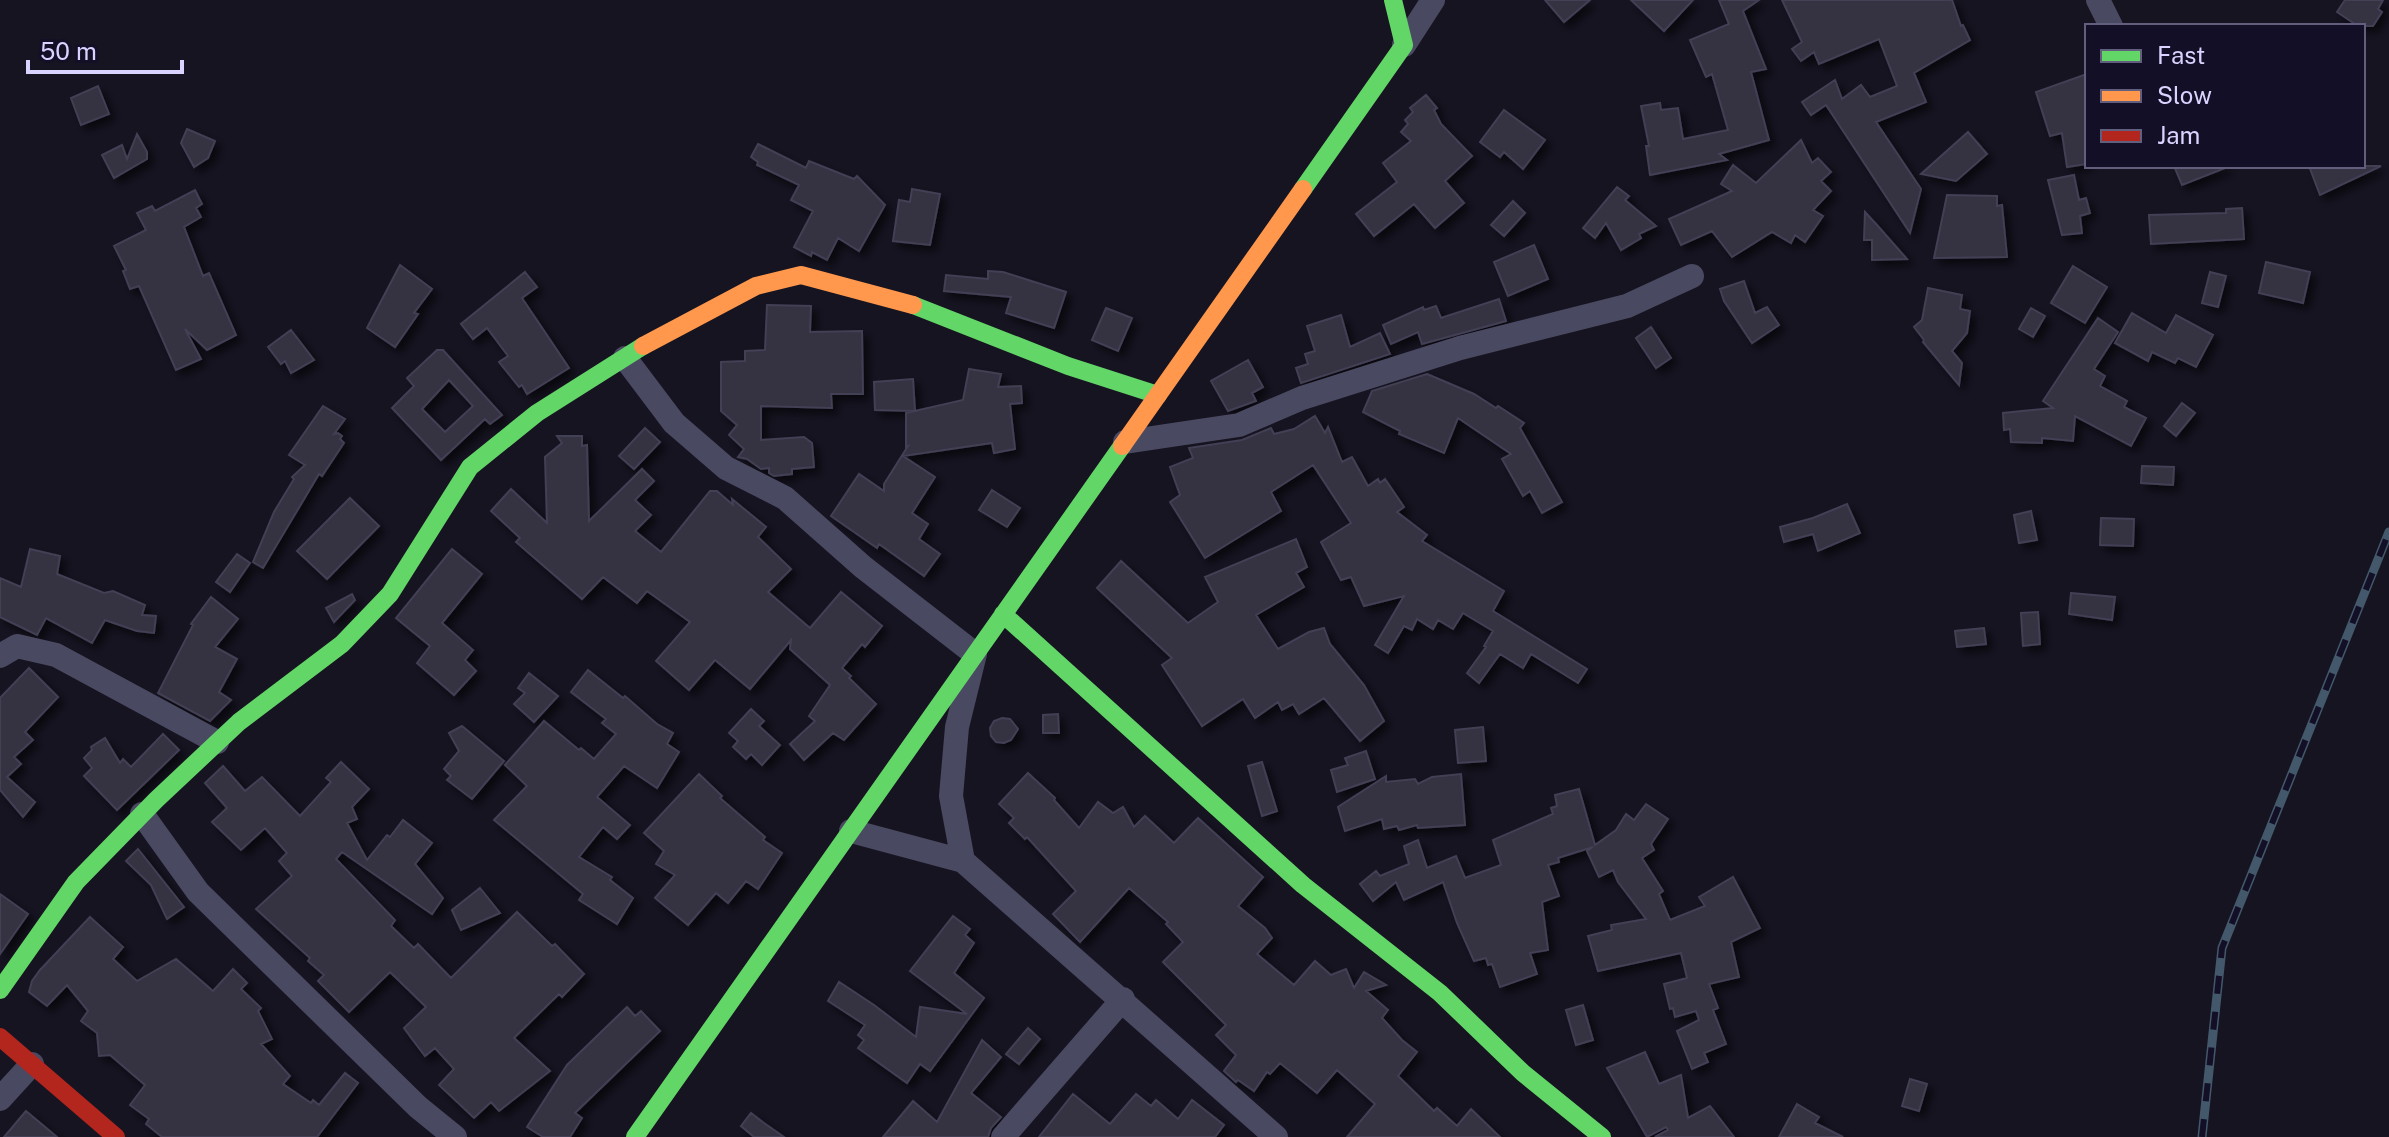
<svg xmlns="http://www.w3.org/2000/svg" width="2389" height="1137" viewBox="0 0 2389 1137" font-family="'Public Sans',sans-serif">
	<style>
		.building { fill: #343243; stroke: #433f54; stroke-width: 2; fill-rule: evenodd; filter: url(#shadow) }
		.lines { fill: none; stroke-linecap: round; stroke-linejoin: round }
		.street { stroke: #4a4962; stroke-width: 24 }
		.fast { stroke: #63d668; stroke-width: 18 }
		.slow { stroke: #ff974d; stroke-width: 18 }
		.jam { stroke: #b3261e; stroke-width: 18 }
		.rail-casing { stroke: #43596b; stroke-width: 9 }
		.rail { stroke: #130f26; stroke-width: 6; stroke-dasharray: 18; stroke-linecap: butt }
	</style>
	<defs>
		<filter id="shadow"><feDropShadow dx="5.5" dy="5.5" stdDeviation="4" flood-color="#0009"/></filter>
	</defs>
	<rect width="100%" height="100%" fill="#161421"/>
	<path class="building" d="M1545,0H1590L1564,22Z
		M1631,0H1693L1664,31Z
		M1719,0H1759L1743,11L1766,69L1751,72L1769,140L1719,154L1727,160L1650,175L1646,146H1649L1641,106L1660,103L1661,110L1678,108L1683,139L1728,130L1712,74L1706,77L1690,40L1729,24Z
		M1782,0H1952L1961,26L1963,25L1970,40L1914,73L1926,102L1876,122L1921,189L1910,233L1826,105L1811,115L1802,102L1835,80L1842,99L1861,85L1870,97L1897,86L1879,39L1819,64L1814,52L1801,61L1792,49L1802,42Z
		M2345,0H2383L2378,9L2382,12L2373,26H2358L2337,12Z
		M2087,74V164L2067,167L2062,133L2050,136L2036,92Z
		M98,86L109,114L81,125L71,98Z
		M1426,95L1437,108L1434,110L1441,124L1472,156L1445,181L1464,203L1435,228L1414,204L1374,236L1356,214L1397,182L1383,163L1411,141L1401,132L1408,124L1405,120L1413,112L1410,108Z
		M1504,110L1545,140L1523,169L1504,152L1500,157L1480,142Z
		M187,129L215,141L208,158L194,167L181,143Z
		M1968,132L1987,154L1956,181L1921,174Z
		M137,134L147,152V159L114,178L102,155L122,145L127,159Z
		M1801,140L1812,163L1818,158L1831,172L1821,181L1831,191L1813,210L1823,216L1805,242L1795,235L1791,243L1772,232L1732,257L1712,231L1681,245L1669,219L1732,191L1721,184L1733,165L1756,183Z
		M758,144L806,168L809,161L854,179L857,176L885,205L859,251L838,238L827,260L812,252L811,256L794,247L813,211L791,200L799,185L757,165L758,162L751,157Z
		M2174,166H2227L2228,167L2182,185Z
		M2309,166H2381L2320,195Z
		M2074,175L2079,200L2086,198L2090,213L2080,216L2082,233L2062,235L2048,180Z
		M1617,187L1629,196L1625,200L1656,226L1639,234L1641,238L1621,250L1606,223L1595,238L1583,228Z
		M912,189L940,194L930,245L893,241L899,200L910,202Z
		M195,190L202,204L196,208L201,217L184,227L203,276L209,273L236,335L207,350L185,329L201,359L176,370L139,286L130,289L123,271L126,270L114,246L146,230L137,213L152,206L155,211Z
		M1947,195L1997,196V206L2002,205L2007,257L1934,258Z
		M1513,201L1525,213L1504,236L1491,225Z
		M2242,208L2244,239L2151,244L2149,215L2226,213V209Z
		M1865,212L1877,225L1907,259L1872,260V240H1864Z
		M1534,245L1548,279L1508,296L1494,262Z
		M2266,262L2310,272L2303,303L2259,293Z
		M400,265L432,289L414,313L418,314L395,347L367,328Z
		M2073,266L2107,287L2085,323L2051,303Z
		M988,271L1003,272L1066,292L1054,328L1006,313L1011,297L944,291L946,275L988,279Z
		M525,272L537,287L522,298L569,368L527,394L522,385L519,387L499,362L508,356L487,328L473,339L461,324Z
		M2210,272L2226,276L2218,307L2202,303Z
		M1744,281L1755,313L1767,307L1779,325L1752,343L1724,301L1720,289Z
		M1928,288L1962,295L1960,309L1970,311L1967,333L1952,351L1962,363L1959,385L1923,342L1924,340L1914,327L1922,320Z
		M1499,299L1506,321L1422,344L1418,332L1391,344L1383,325L1423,307L1424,310L1436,306L1441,318Z
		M767,305L811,306L810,332L862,331L863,394H831L832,408L761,406V440L804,437L812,443L814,467L792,469V474L774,476L769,473V468L761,469L747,459L738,457L744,449L729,435L737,425L721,411V362L745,361V351L765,350Z
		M1106,308L1132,318L1118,351L1092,340Z
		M2031,308L2045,316L2033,337L2019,329Z
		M2132,313L2166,333L2176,315L2213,335L2196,367L2178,358L2175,363L2152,352L2148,361L2115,343Z
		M1341,315L1350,347L1380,333L1390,354L1301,383L1296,368L1308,364L1305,354L1315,351L1307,326Z
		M2098,318L2118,332L2094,369L2105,376L2100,386L2127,401L2124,407L2146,418L2131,446L2075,416L2073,441L2042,438V443L2011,442L2010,429L2004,430L2003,413L2053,408L2043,401Z
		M1651,327L1671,358L1656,368L1636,338Z
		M291,330L314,360L291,373L285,361L281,364L268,347Z
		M437,350H443L502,415L490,424L485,419L441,460L392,408L414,386L407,378ZM449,380L473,406L445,432L422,409Z
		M1248,360L1263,387L1252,393L1256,401L1228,411L1211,381Z
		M969,369L1001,374L998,387L1021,386L1022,403L1010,404L1015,449L994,453L992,443L903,456L935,477L912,513L928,524L919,539L940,554L924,576L879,544L877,548L831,516L859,474L884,491V484L908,446L906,447V413L963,400Z
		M1427,374L1474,394L1496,408L1498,406L1524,423L1520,428L1562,502L1542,513L1530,491L1523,496L1502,459L1511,454L1458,418L1444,453L1399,434L1400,431L1363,412L1372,391Z
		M913,379L915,411L875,410L874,382Z
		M2182,403L2195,413L2176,436L2164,426Z
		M323,406L345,419L334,434L338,433L342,436L340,439L344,443L322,476L319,474L263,568L253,562L274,512L294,479L292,477L305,465L289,455Z
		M1315,416L1325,433L1328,427L1342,462L1352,457L1368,486L1378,479L1380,483L1385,479L1404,507L1397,512L1427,535L1422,541L1504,591L1493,611L1587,669L1578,683L1531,654L1523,668L1500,654L1479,683L1467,673L1486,647L1484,646L1493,631L1463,613L1453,629L1438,620L1433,629L1417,619L1412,630L1404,626L1388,653L1375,645L1404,596L1364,606L1351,577L1341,580L1321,542L1351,523L1313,465L1271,492L1281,511L1205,558L1170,502L1180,495L1170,467L1193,458L1189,448L1242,440L1271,428L1274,434L1294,429Z
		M645,428L660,442L634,469L619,456Z
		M557,436H582V446L587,445L589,521L642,469L654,481L635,500L651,515L635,531L661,552L710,491H717L733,505L732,499L766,527L758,537L791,569L768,592L810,628L841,592L882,626L865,647L862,644L842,668L851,676L849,678L876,704L844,740L833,733L804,760L790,744L815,721L809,716L830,685L790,649L791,640L750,689L715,660L689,690L656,661L690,622L647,591L637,603L603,577L582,599L516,542L520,538L491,511L511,489L547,523L545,457L562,443Z
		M2142,466L2174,467L2173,485L2141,483Z
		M992,490L1020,508L1007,527L979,510Z
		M350,498L379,526L327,579L297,551Z
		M1847,504L1860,533L1818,551L1813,534L1784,542L1780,527L1813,518Z
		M2031,511L2037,540L2019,543L2014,515Z
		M2101,518L2134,519L2133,546L2100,545Z
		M1296,539L1307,567L1296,573L1304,587L1256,615L1278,649L1309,632L1324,628L1330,644L1364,685L1384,721L1360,741L1324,698L1299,714L1293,704L1282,710L1278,702L1255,718L1243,699L1202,726L1162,665L1172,658L1097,588L1121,561L1188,623L1218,602L1205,577Z
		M30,549L60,556L57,574L104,593L113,591L145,605L142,615L156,616L154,633L137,631L105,620L92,643L46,618L37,635L0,617V578L21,587Z
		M452,549L482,574L442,623L473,650L465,660L476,671L454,695L417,663L430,646L396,618Z
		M237,554L250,563L230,592L216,582Z
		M2071,593L2115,597L2112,620L2069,614Z
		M352,594L355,600L334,622L326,608Z
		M211,597L238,619L215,647L237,659L219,692L231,700L210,721L158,693L193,625L191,624Z
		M2038,612L2040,644L2023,646L2021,613Z
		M1984,628L1986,644L1957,647L1955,631Z
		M29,668L58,697L25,732L33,740L14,757L21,764L7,777L35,802L23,817L0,790V698Z
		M588,670L623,698L625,696L657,724L673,733L667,744L679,752L657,788L624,766L597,797L630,825L617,839L603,827L579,857L612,877L610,880L633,898L617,924L579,900L583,894L494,820L527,786L505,765L544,721L579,750L581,748L594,759L616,734L602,723L606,719L571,692Z
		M529,673L558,696L534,722L514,704L525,693L518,688Z
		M751,709L764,721L759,726L780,745L762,765L751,754L746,759L733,747L738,741L729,733Z
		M1058,714L1059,733H1043V715Z
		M1002,718L1010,719L1018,729L1011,740L1004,743L996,742L991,736L990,728L994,721Z
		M462,726L504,761L472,799L447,780L451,776L444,769L459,751L449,733Z
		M1483,727L1486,761L1458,763L1455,730Z
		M163,734L179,750L117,810L84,776L92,768L84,758L92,750L91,747L105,738L120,763L123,759L131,767Z
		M1366,751L1375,779L1337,792L1331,770L1348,765L1345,758Z
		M341,762L369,789L352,807L357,819L347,823L367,860L387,835L390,837L403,820L432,843L415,864L443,898L432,914L342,852L336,859L395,920L391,926L414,948L418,944L451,978L517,912L552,946L555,944L584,974L562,997L559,994L514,1038L550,1071L499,1111L491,1102L474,1118L439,1085L454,1069L435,1048L425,1056L412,1039L404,1028L426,1007L390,972L349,1012L318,981L324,975L308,961L310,958L256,909L292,876L279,861L287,853L265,828L241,850L212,822L227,808L205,783L223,766L245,791L262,777L300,816L331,782L326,778Z
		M1262,762L1277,811L1262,816L1248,766Z
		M1028,773L1055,798L1054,800L1079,828L1098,802L1113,813L1123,807L1134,827L1145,816L1174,843L1198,818L1263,877L1238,906L1265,928L1272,938L1257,954L1294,985L1315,961L1331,975L1346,969L1354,988L1364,972L1386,985L1366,991L1388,1010L1382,1018L1402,1040L1417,1052L1398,1076L1434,1111L1437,1108L1457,1126L1471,1109L1500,1137H1347L1375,1104L1337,1070L1317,1093L1280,1063L1270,1074L1267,1072L1254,1091L1238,1080L1236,1082L1224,1071L1236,1055L1216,1035L1226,1025L1163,962L1183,942L1166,924L1168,922L1129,888L1080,942L1053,914L1076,891L1027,837L1025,839L1009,823L1014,818L999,804Z
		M699,774L722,796L720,798L765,837L763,840L782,853L758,889L746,881L728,903L716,893L688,925L655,898L675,875L656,864L664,851L644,833Z
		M1461,774L1465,825L1418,828L1417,825L1399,830L1397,826L1384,829L1382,819L1345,831L1338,807L1386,776V782L1415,779L1418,784L1432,777Z
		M1579,789L1595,845L1616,830L1626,814L1634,820L1646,804L1668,819L1651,844L1654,850L1642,858L1663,891L1659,894L1670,920L1705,906L1699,897L1733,877L1760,928L1731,942L1739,977L1709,984L1718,1008L1713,1010L1726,1044L1704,1053L1708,1062L1692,1069L1677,1031L1699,1020L1696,1011L1675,1017L1673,1008L1670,1009L1664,984L1687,978L1681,953L1598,971L1588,936L1612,930L1611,925L1646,919L1618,882L1613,870L1599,877L1587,851L1593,847L1558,858L1559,862L1548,865L1559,896L1542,902L1548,950L1530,953L1537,974L1500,987L1492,964L1488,965L1486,958L1474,961L1457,923L1443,882L1404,900L1396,882L1373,901L1360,884L1376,871L1380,876L1409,864L1404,846L1418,840L1427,868L1456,856L1465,878L1501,865L1493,840L1553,814L1551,808L1557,806L1555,795Z
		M138,849L184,907L167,919L151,885L126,861Z
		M480,888L500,913L461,930L452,910Z
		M0,894L28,914L0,954Z
		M953,916L970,929L965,935L974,943L954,973L984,998L930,1071L920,1064L907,1083L858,1048L864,1040L858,1035L865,1025L828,1001L839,982L874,1005L916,1037L920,1007L967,1014L910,971Z
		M90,917L123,947L113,959L137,981L176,959L213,991L233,969L247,983L241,989L261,1008L258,1011L272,1039L261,1044L290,1076L283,1084L311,1103L313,1100L319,1105L345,1073L358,1083L317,1137H162L146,1124L149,1119L130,1105L145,1085L110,1055L99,1056L97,1033L81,1021L88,1011L67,985L47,1006L29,992L32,981L40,970Z
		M1583,1005L1593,1040L1576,1045L1566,1010Z
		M627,1007L635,1016L641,1011L660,1031L575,1113L582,1118L570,1137H543L527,1127L567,1065Z
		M1028,1028L1040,1039L1019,1064L1006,1054Z
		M982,1040L1001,1057L971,1093L1001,1117L991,1128L988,1137H883L913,1101L937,1122Z
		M1645,1052L1659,1084L1681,1075L1688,1118L1710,1106L1734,1137H1655L1668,1130L1666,1127L1647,1137L1607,1068Z
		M1910,1079L1927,1084L1919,1111L1902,1106Z
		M1073,1094L1110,1124L1136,1094L1151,1106L1156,1100L1178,1119L1192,1100L1224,1125L1215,1137H1039Z
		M1797,1104L1819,1117L1815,1123L1843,1137H1779Z
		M26,1111L57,1137H4Z
		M751,1113L764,1123L784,1137H754L741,1126Z"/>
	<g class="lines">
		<path class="street" d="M2098,0L2111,26
			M1404,45L1433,0
			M625,358L674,423L726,468L785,498L863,567L975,654L957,727L951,796L963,861
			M1125,442L1239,425L1302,398L1460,348L1627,306L1692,276
			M0,656L17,646L56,655L217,742
			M142,814L198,892L418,1107L455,1137
			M851,831L963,861L1276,1137
			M0,1099L32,1064
			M1003,1137L1123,999"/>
		<path class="fast" d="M1303,189L1404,45L1393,0
			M913,305L1068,366L1158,395
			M1003,614L1303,885L1440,993L1523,1073L1602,1137
			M0,990L76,882L156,800L239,722L342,644L390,594L470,467L537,413L643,346
			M635,1137L1122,446"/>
		<path class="slow" d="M643,346L756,286L801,275L913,305
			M1122,446L1303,189"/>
		<path class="jam" d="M0,1037L116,1137"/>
		<defs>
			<path id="rail" d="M2202,1137L2222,948L2389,532"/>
		</defs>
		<use href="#rail" class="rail-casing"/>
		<use href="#rail" class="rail"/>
	</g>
	<rect x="2085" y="24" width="280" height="144" fill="#130f26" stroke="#625e7d" stroke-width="2"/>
	<rect x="2101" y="50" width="40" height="12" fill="#63d668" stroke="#625e7d" stroke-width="2"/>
	<text x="2157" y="64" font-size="24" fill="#d9d4ff">Fast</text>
	<rect x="2101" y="90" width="40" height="12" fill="#ff974d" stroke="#625e7d" stroke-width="2"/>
	<text x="2157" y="104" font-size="24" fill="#d9d4ff">Slow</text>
	<rect x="2101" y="130" width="40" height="12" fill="#b3261e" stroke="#625e7d" stroke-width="2"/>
	<text x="2157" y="144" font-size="24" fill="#d9d4ff">Jam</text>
	<path d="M28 60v12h154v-12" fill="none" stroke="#d9d4ff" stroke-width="4"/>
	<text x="40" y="60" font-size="24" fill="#d9d4ff" stroke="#130f26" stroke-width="6" paint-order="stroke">50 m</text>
</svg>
